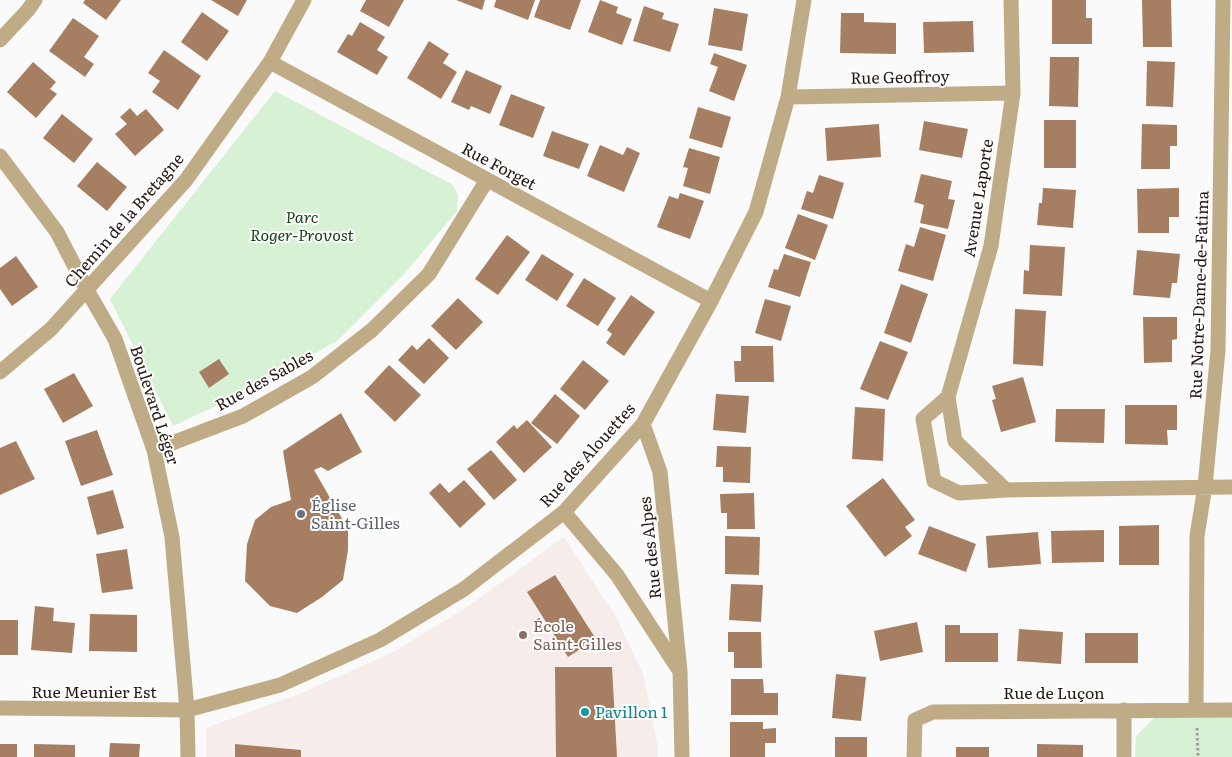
<svg xmlns="http://www.w3.org/2000/svg" width="1232" height="757" viewBox="0 0 1232 757" font-family="Literata,serif">
	<style>
		.built { fill: #f6ece9 }
		.green { fill: #d6f1d4 }
		.building { fill: #a67f62 }
		.lines { fill: none; stroke-linecap: round; stroke-linejoin: round }
		.path { stroke: #a19c9a; stroke-width: 3; stroke-dasharray: 2.5 2.5; stroke-linecap: butt }
		.street { stroke: #bfac86; stroke-width: 15 }
		.worship-dot { fill: #6b7280; stroke: #fff; stroke-width: 2 }
		.education-dot { fill: #8d6e63; stroke: #fff; stroke-width: 2 }
		.culture-dot { fill: #0f9aa8; stroke: #fff; stroke-width: 2 }
		.labels { text-anchor: middle; stroke-width: 4; stroke-linejoin: round; paint-order: stroke }
		.street-label { font-size: 16px; fill: #241712; stroke: #fff }
		.park-label { font-size: 16px; font-style: italic; fill: #124312; stroke: #fff }
		.worship-label { font-size: 16px; fill: #5b616d; stroke: #fff; text-anchor: start }
		.education-label { font-size: 16px; fill: #785e54; stroke: #fff; text-anchor: start }
		.culture-label { font-size: 16px; fill: #0d838f; stroke: #fff; text-anchor: start }
	</style>
	<rect width="100%" height="100%" fill="#fafafa"/>
	<path class="built" d="M564,537L616,617L643,674L657,742L658,757H206V728L304,692L393,652L467,607Z"/>
	<path class="green" d="M275,91L453,185L458,195L457,211L405,273L337,341L252,389L173,426L110,299Z
		M1161,711L1232,716V757H1135L1136,736Z"/>
	<path class="building" d="M85,0H121L106,20L83,3Z
		M211,0H247L238,16Z
		M366,0H404L389,27L360,11Z
		M456,0H485L482,10Z
		M496,0H535L528,20L494,7Z
		M540,0H581L570,30L534,17Z
		M600,0L618,7L616,13L632,19L622,45L588,32Z
		M1052,0H1086V18H1092V44H1052Z
		M1142,0H1171L1172,47H1143Z
		M644,6L664,13L662,19L679,24L670,52L633,41Z
		M714,8L748,14L742,51L708,45Z
		M202,12L229,31L207,61L181,42Z
		M841,13H864V22L896,23V54L840,53Z
		M73,18L99,36L84,57L94,64L85,77L49,51Z
		M973,21L974,52L924,53L923,22Z
		M360,22L385,37L377,50L388,57L377,75L337,52L348,34L352,36Z
		M429,41L449,54L443,63L457,72L441,99L407,78Z
		M164,50L201,76L178,110L152,92L160,81L148,73Z
		M714,53L747,65L734,101L709,91L718,67L710,64Z
		M1050,57H1079L1078,107L1049,106Z
		M1147,61L1175,62L1173,107L1146,106Z
		M33,62L56,82L50,89L57,94L36,118L7,92Z
		M466,70L502,86L490,114L471,106L469,110L451,102Z
		M511,94L545,107L533,138L499,125Z
		M698,107L731,117L722,148L689,138Z
		M130,108L137,116L146,109L164,130L135,156L115,134L127,124L120,117Z
		M62,114L93,139L74,163L43,138Z
		M1044,120H1076V168H1044Z
		M924,121L968,129L962,158L919,150Z
		M879,124L881,157L827,161L825,128Z
		M1142,124L1177,125V146H1170V169H1141Z
		M552,131L589,144L579,169L543,156Z
		M600,145L623,155L627,147L640,153L624,192L587,176Z
		M689,148L720,157L710,194L683,186L688,168L683,167Z
		M97,162L127,187L107,211L77,186Z
		M921,174L952,181L948,199L955,200L948,229L920,223L924,205L914,202Z
		M819,175L844,183L833,219L801,209L807,191L813,193Z
		M1043,188L1076,190L1073,228L1037,225L1039,203H1042Z
		M1179,188V217H1169V233H1138L1137,189Z
		M680,193L704,201L690,239L657,227L669,196L678,199Z
		M798,214L828,225L815,260L785,248Z
		M920,227L946,235L933,281L898,271L906,244L914,247Z
		M507,235L530,252L498,295L475,279Z
		M1030,245L1065,247L1062,296L1023,294L1024,270L1029,271Z
		M1137,250L1180,254L1177,283H1172L1170,298L1133,295Z
		M542,254L574,274L557,301L525,280Z
		M784,254L811,262L800,297L768,287L774,269L778,270Z
		M16,256L38,287L12,306L0,289V268Z
		M584,278L616,298L598,326L566,306Z
		M901,284L928,294L911,343L884,333Z
		M631,295L655,312L624,356L606,343L612,334L607,330Z
		M458,298L483,322L456,350L431,326Z
		M765,299L791,306L781,341L755,333Z
		M1015,309L1046,311L1043,366L1013,364Z
		M1143,317H1177V339L1172,340V362L1144,363Z
		M429,338L449,358L424,384L398,360L412,345L417,350Z
		M880,341L908,352L888,400L860,389Z
		M741,346H773L774,382H735L734,361H741Z
		M219,359L229,374L209,388L199,372Z
		M583,360L609,381L585,410L560,389Z
		M389,365L421,395L395,422L364,392Z
		M74,373L93,406L63,423L44,389Z
		M1023,377L1036,422L1001,432L992,400L996,399L992,386Z
		M555,394L580,416L557,444L531,423Z
		M716,394L749,396L746,433L713,430Z
		M1125,405H1177V430H1167L1168,445L1125,444Z
		M855,407L885,409L883,461L852,459Z
		M1056,409H1105L1104,443L1055,442Z
		M341,413L362,452L328,471L321,467L314,470L348,529V550L343,580L322,597L297,613L270,606L245,581L247,544L255,520L271,507L291,500L283,451Z
		M527,420L552,447L524,473L496,442L514,425L517,429Z
		M97,430L113,475L81,486L65,441Z
		M16,441L35,479L0,495V448Z
		M717,446L751,447L750,483L723,482V467H716Z
		M491,450L517,480L494,500L467,469Z
		M883,478L915,520L905,527L912,536L885,557L846,506Z
		M464,480L486,504L460,528L429,493L440,483L449,493Z
		M113,490L124,528L97,535L87,497Z
		M754,493L755,529H727V513H721L720,494Z
		M1159,525V565H1119V526Z
		M929,526L976,544L966,572L918,554Z
		M1104,530V562L1052,563L1051,531Z
		M1038,532L1041,564L988,568L986,536Z
		M725,536L760,537L759,575L725,574Z
		M127,549L133,589L102,593L96,554Z
		M555,575L596,639L568,657L527,592Z
		M731,584L763,585L761,622L729,620Z
		M35,606L54,608L53,621L75,623L72,653L31,650Z
		M90,614L137,615V652L89,651Z
		M0,620H18V655H0Z
		M917,622L923,652L880,661L874,631Z
		M945,625H960V633H998V662H945Z
		M1019,629L1063,632L1061,664L1017,661Z
		M728,632H761L762,668H734V652H728Z
		M1085,633H1138V663H1085Z
		M555,667H612L617,757H556Z
		M836,674L866,677L861,721L832,718Z
		M731,679H763L764,693H778V715H731Z
		M730,722H763V729L776,728V743H765V757H730Z
		M835,737H867V757H835Z
		M110,743L140,744L139,757H109Z
		M0,744H17V757H0Z
		M34,744L75,745V757H34Z
		M235,744L301,750V757H235Z
		M1037,744L1083,745V757H1037Z
		M956,747H989V757H956Z"/>
	<g class="lines">
		<path class="path" d="M1197,728L1198,757"/>
		<path class="street" d="M0,40L28,10L35,0
			M270,62L711,301
			M788,97L1013,93
			M0,156L57,232L87,290L115,339L154,450L172,537L187,710L188,757
			M0,372L51,329L186,180L270,62L304,0
			M948,397L923,419L934,481L959,493L1006,490L1232,487
			M643,424L660,472L680,671L682,757
			M154,450L243,416L312,377L372,330L429,274L487,180
			M1006,490L955,441L948,397L991,246L1013,93L1011,0
			M564,512L617,575L679,670
			M0,708L187,710L280,685L380,640L464,589L564,512L643,424L711,301L756,212L788,97L804,0
			M1196,710L1197,536L1205,486L1218,350L1223,0
			M914,757L915,720L933,712L1232,710
			M1124,757V710"/>
	</g>
	<circle class="worship-dot" cx="301" cy="514" r="5"/>
	<circle class="education-dot" cx="523" cy="635" r="5"/>
	<circle class="culture-dot" cx="585" cy="712" r="5"/>
	<g class="labels">
		<g class="street-label">
			<text transform="translate(900 77) rotate(-1)" y="6">Rue Geoffroy</text>
			<text transform="translate(499 166) rotate(28)" y="6">Rue Forget</text>
			<text transform="translate(978 198) rotate(-81)" y="6">Avenue Laporte</text>
			<text transform="translate(124 220) rotate(-49)" y="6">Chemin de la Bretagne</text>
			<text transform="translate(1199 295) rotate(-88)" y="6">Rue Notre-Dame-de-Fatima</text>
			<text transform="translate(264 380) rotate(-29)" y="6">Rue des Sables</text>
			<text transform="translate(155 405) rotate(72)" y="6">Boulevard Léger</text>
			<text transform="translate(587 455) rotate(-48)" y="6">Rue des Alouettes</text>
			<text transform="translate(650 548) rotate(-96)" y="6">Rue des Alpes</text>
			<text x="94" y="698">Rue Meunier Est</text>
			<text x="1054" y="699">Rue de Luçon</text>
		</g>
		<g class="park-label">
			<text x="302" y="223">Parc<tspan x="302" dy="18">Roger-Provost</tspan></text>
		</g>
		<g class="worship-label">
			<text x="311" y="511">Église<tspan x="311" dy="18">Saint-Gilles</tspan></text>
		</g>
		<g class="education-label">
			<text x="533" y="632">École<tspan x="533" dy="18">Saint-Gilles</tspan></text>
		</g>
		<g class="culture-label">
			<text x="595" y="718">Pavillon 1</text>
		</g>
	</g>
</svg>
